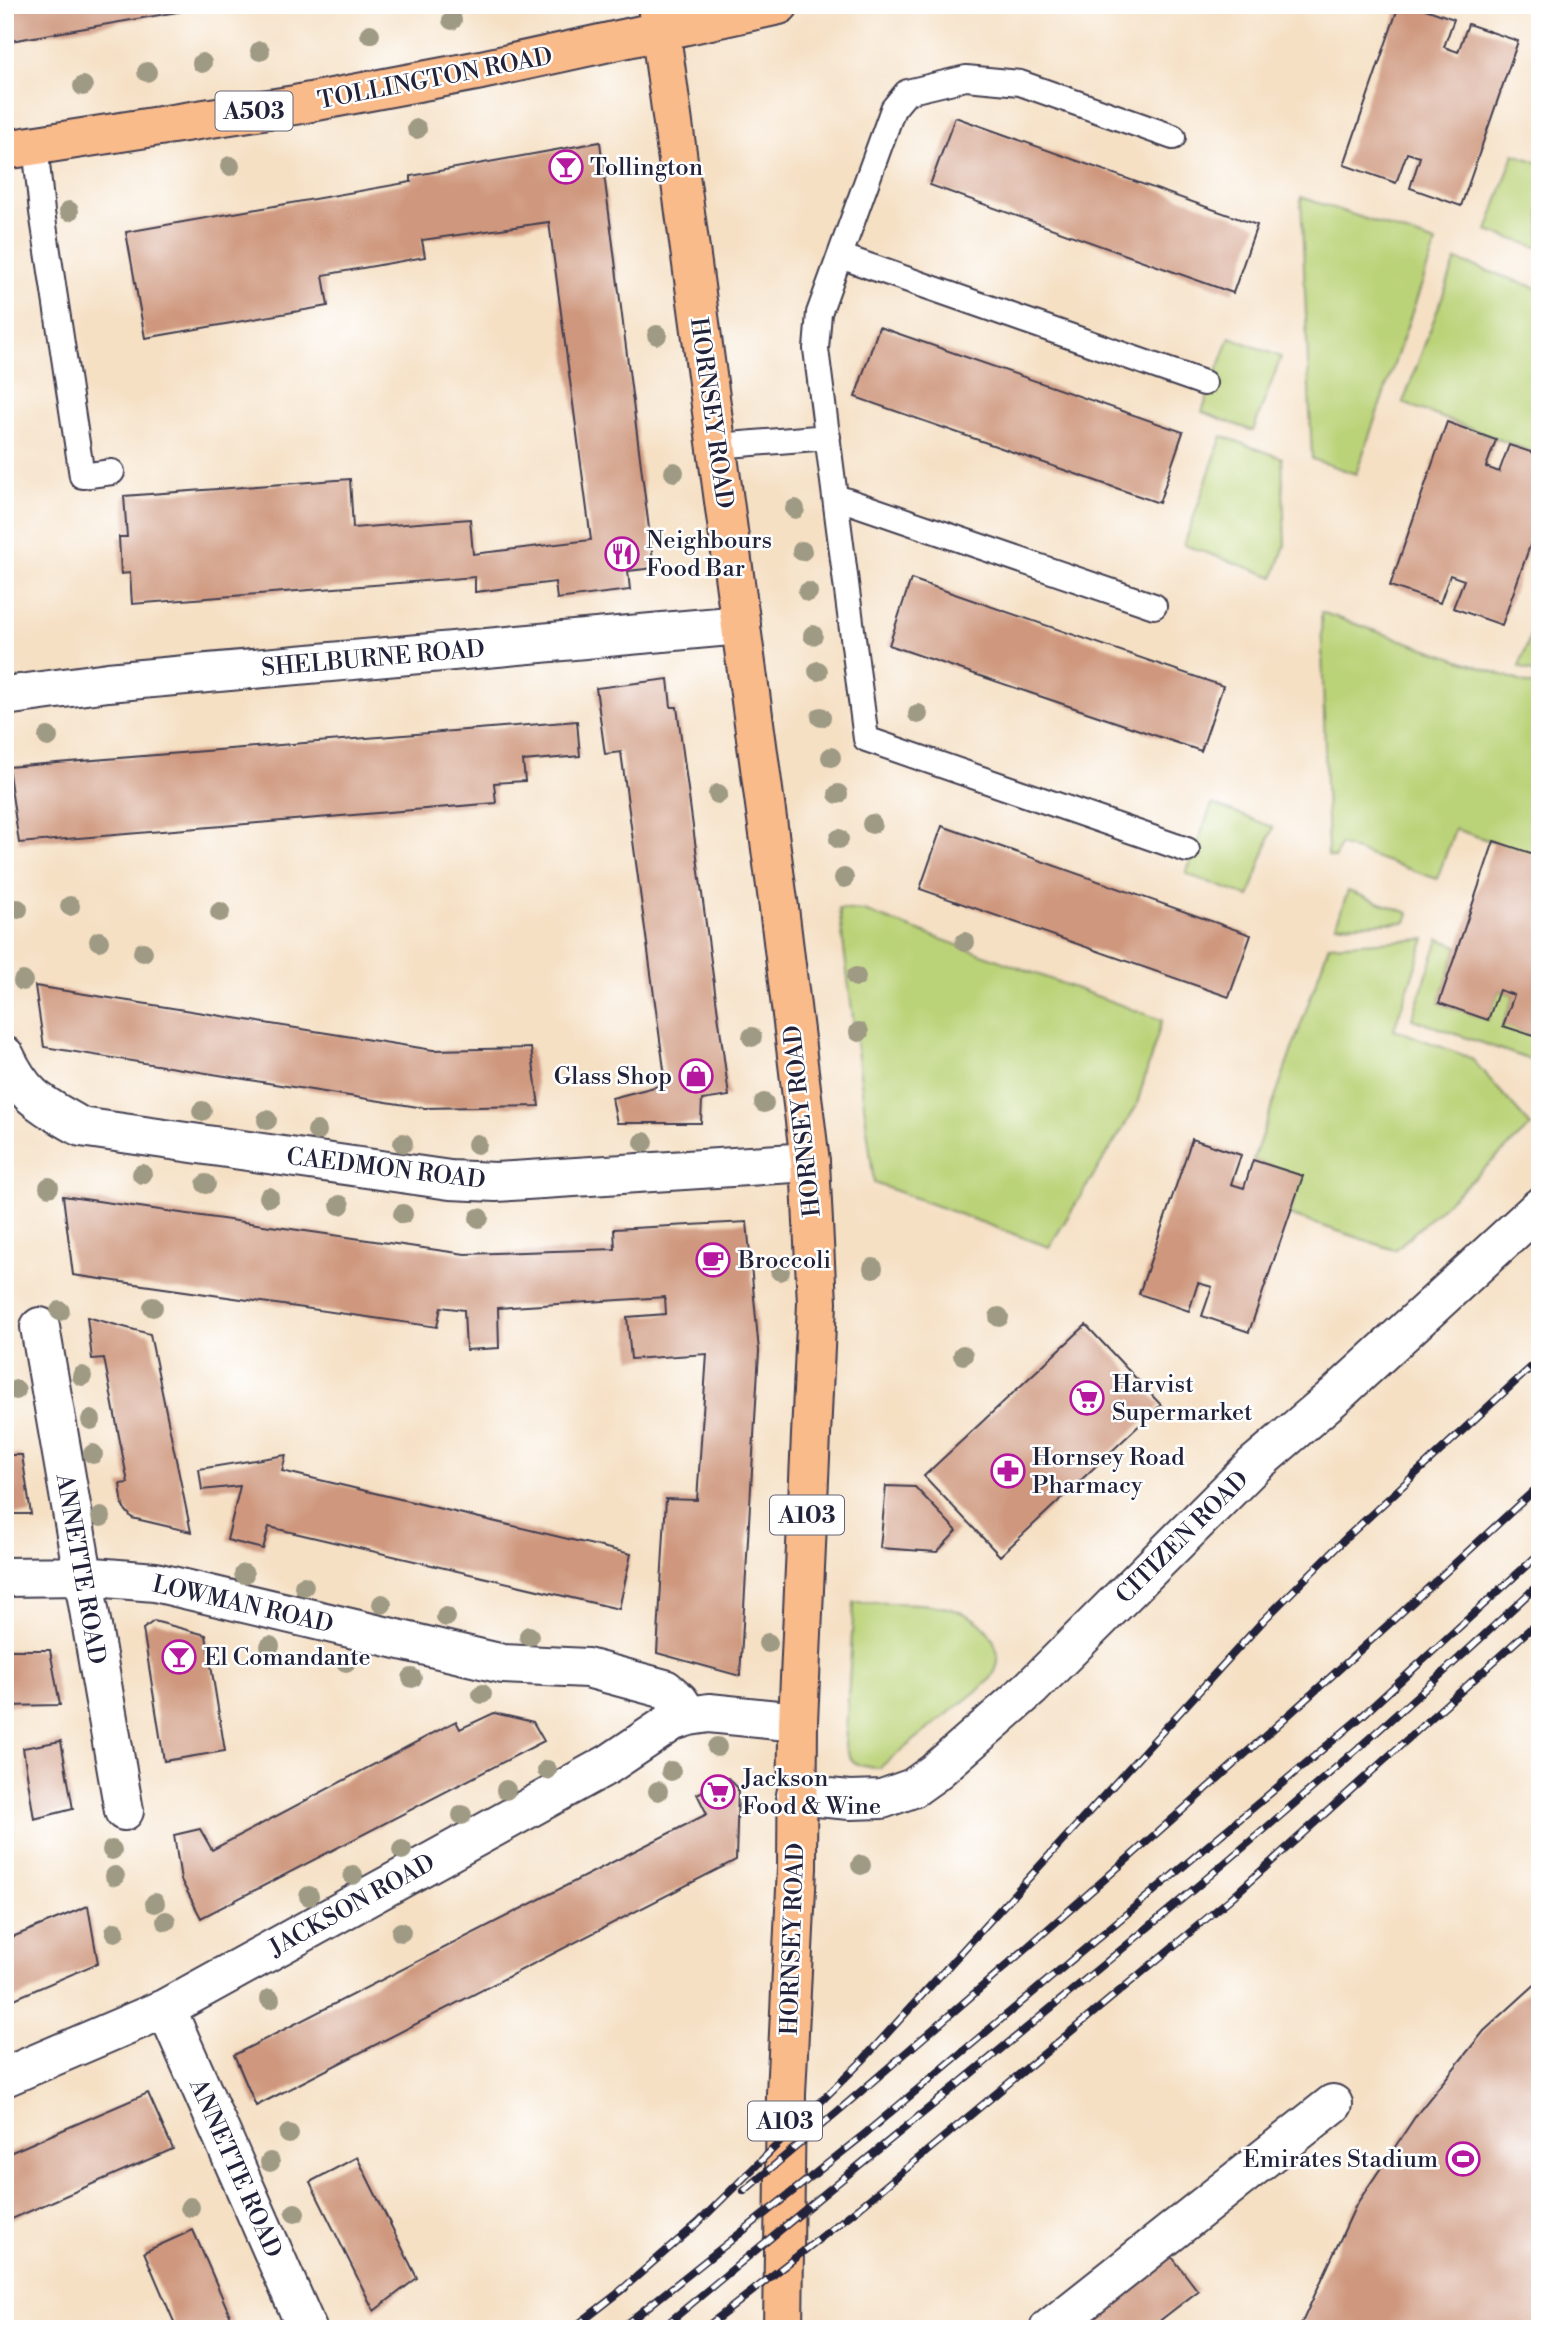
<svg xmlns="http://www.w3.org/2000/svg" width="1545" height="2334" viewBox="0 0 1545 2334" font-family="'Libre Bodoni',serif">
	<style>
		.green { fill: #bbd378; stroke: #6e7a5a; stroke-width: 2 }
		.building { fill: #cf987e }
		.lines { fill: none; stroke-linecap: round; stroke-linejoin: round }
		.lane-casing { stroke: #423e50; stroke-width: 28 }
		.street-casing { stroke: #423e50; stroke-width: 42 }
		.primary-casing { stroke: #423e50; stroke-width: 42 }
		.highway-casing { stroke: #423e50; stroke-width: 42 }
		.lane { stroke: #fff; stroke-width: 24 }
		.street { stroke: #fff; stroke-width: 38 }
		.primary { stroke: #fabb8b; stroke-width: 38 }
		.highway { stroke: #fabb8b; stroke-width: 38 }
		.rail-casing { stroke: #22223b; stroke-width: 8 }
		.rail { stroke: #fff; stroke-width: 5; stroke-dasharray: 16; stroke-linecap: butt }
		.tree { fill: #9f9a84 }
		.labels { text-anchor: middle; stroke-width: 5; stroke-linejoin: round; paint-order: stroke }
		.shield { fill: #fff; stroke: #646476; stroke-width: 2 }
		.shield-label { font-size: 23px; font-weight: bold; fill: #22223b }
		.street-label { font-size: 24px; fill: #22223b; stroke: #fff }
		.poi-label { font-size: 24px; fill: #22223b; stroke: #fff; text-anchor: start }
	</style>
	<rect width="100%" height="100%" fill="#fff"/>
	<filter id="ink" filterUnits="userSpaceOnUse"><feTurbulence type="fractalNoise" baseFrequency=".0143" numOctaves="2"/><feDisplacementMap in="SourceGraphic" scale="14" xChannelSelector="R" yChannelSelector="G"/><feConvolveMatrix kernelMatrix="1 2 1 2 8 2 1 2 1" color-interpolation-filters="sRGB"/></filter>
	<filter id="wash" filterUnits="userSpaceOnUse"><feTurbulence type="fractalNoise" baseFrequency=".00686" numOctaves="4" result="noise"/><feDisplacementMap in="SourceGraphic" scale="28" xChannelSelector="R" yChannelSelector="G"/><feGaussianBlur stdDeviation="1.57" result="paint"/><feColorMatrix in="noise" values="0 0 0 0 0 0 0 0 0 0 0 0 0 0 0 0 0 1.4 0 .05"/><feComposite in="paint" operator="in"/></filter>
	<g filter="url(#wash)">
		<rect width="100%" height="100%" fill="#f5e0c4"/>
		<path class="green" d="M1514,154L1540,163V248L1487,231Z
			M1301,197L1436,243L1356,474L1312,459Z
			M1456,260L1540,289V455L1403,403Z
			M1230,337L1281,357L1253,431L1202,412Z
			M1222,436L1282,458L1285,545L1274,577L1184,545Z
			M1540,609V675L1519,667Z
			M1321,612L1540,688V858L1455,829L1437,879L1340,845L1335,858L1328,856Z
			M1212,804L1273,827L1249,897L1186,874Z
			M1348,891L1409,913L1406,922L1336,925Z
			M839,909L864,911L1162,1020L1136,1107L1049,1247L874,1183Z
			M1425,939L1394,1029L1471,1058L1531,1126L1395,1250L1289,1215L1302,1177L1253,1160L1329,945Z
			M1439,939L1458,946L1439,1003L1488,1020L1499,990L1514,995L1503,1025L1540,1038V1063L1412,1019Z
			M854,1602C898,1605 979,1594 996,1647C1001,1661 997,1671 988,1682L879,1768C860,1767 850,1765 845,1746Z"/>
		<g id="blocks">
			<path class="building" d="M5,5H206V7L5,42Z
				M1399,5H1414L1454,19L1444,47L1458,52L1468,24L1518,41L1461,206L1410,188L1420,157L1407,153L1396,183L1344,165Z
				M955,117L1257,225L1233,293L930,185Z
				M600,142L654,568L628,571L630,590L557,599L555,582L475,592V577L132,604L130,573L121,574L119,537H127L124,496L350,479L353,528L470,519L473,554L591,540L549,222L422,240L425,257L323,275L328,306L145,338L126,232L411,182V176Z
				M879,327L1183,432L1159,503L855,397Z
				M1447,422L1496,440L1486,467L1499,472L1509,445L1540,455V517L1502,625L1453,608L1464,580L1450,575L1440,603L1390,586Z
				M911,579L1223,686L1201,751L889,645Z
				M668,679L671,707H677L729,1096L702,1100L701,1123H617L612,1098L666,1084L621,752L605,754L596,688Z
				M577,721L580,756L523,761L525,781L494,783L496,803L19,843L8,767Z
				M942,826L1251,935L1229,997L920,889Z
				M1494,841L1540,856V875L1535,888L1540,890V1038L1503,1026L1514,995L1499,990L1488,1020L1439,1003Z
				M35,986L433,1050L531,1048L539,1106L424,1108L44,1047Z
				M1192,1139L1241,1155L1231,1184L1244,1188L1253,1160L1303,1176L1249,1332L1202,1316L1212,1287L1198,1283L1189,1311L1139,1294Z
				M63,1196L465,1254L615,1249L614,1229L747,1222L759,1351L740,1676L657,1653L666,1499L697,1500L707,1354L631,1359L627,1317L666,1314L665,1297L498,1308L499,1348L466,1350L464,1310L441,1307L437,1327L73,1275Z
				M87,1317L150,1334L191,1532L132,1518L123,1507L120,1484L128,1483L104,1358L92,1359Z
				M1086,1325L1161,1405L1000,1556L924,1476Z
				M5,1455H22L31,1514H5Z
				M286,1455L282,1471L631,1554L619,1609L269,1527L263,1549L227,1540L240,1486L202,1490L199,1469Z
				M886,1486L915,1487L957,1531L937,1552L880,1548Z
				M154,1621L206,1635L225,1751L164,1761L143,1629Z
				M5,1650H50L60,1705L5,1706Z
				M494,1713L533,1722L544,1741L201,1918L181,1880L174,1835L200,1829L212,1850L456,1721L460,1729Z
				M61,1741L73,1809L34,1819L23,1748Z
				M728,1778L738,1788L736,1860L256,2106L234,2055L707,1814L697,1794Z
				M88,1906L98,1963L5,2003V1940Z
				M1540,1980V2329H1299L1356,2205L1417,2114L1484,2031Z
				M148,2093L173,2149L5,2222V2155Z
				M357,2157L417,2278L374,2311L310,2182Z
				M193,2230L236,2329H177L144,2252Z
				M1169,2253L1198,2291L1149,2329H1073Z"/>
		</g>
	</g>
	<g filter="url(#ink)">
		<use href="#blocks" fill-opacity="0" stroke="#423e50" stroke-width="2"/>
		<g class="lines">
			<defs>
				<path id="lane" d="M1173,137L1020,83L966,78L907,92L893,109L819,313L816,349L866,739L1187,850
					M35,144L42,212L82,476L112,472
					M840,256L1204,383
					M717,446L828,437
					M836,497L1154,606"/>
				<path id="street" d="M5,696L108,682L741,625
					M5,1056C25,1099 42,1104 81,1127L450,1180L496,1182L810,1162
					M40,1327L124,1811
					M5,1577L82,1576L155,1582L503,1664L587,1668L665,1689L679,1701L689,1716
					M796,1795L850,1800L882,1799L913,1788L934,1773L1031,1688L1253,1466L1336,1395L1540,1207
					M166,2008L307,2329
					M5,2077L166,2008L609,1764L673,1721L689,1716L709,1713L798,1722
					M1049,2329L1333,2104"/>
				<path id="primary" d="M657,5L779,908L810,1162L817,1303L798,1722L797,1868L786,2094L783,2329"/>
				<path id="highway" d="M5,150L295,105L481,70L779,5"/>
			</defs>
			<use href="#lane" class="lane-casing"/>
			<use href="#street" class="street-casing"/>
			<use href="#primary" class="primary-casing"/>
			<use href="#highway" class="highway-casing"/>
			<use href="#lane" class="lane"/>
			<use href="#street" class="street"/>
			<use href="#primary" class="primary"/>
			<use href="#highway" class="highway"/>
			<defs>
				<path id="rail" d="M744,2191C1015,1962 1280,1726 1540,1485
					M619,2292L698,2223L862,2061L1263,1621L1347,1537L1540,1359
					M572,2329L625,2288
					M620,2329L861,2137L1361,1717L1540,1553
					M661,2329C956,2082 1260,1847 1540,1583
					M704,2329L860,2207L1230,1899L1540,1620"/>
			</defs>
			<use href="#rail" class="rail-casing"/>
			<use href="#rail" class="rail"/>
		</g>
		<g class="tree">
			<circle cx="452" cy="20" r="10"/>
			<circle cx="370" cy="34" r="10"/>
			<circle cx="260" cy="51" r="10"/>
			<circle cx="202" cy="63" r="10"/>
			<circle cx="147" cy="72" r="10"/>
			<circle cx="83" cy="86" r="10"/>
			<circle cx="417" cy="129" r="10"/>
			<circle cx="230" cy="166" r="10"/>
			<circle cx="69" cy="211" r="10"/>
			<circle cx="657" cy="335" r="10"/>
			<circle cx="674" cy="472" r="10"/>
			<circle cx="795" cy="509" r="10"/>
			<circle cx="802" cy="551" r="10"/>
			<circle cx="808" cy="592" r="10"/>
			<circle cx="813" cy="635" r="10"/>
			<circle cx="818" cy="671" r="10"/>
			<circle cx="918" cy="714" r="10"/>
			<circle cx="821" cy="717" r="10"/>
			<circle cx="48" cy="737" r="10"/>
			<circle cx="831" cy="757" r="10"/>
			<circle cx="718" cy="794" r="10"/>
			<circle cx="838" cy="794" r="10"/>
			<circle cx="872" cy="824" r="10"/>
			<circle cx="839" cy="839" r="10"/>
			<circle cx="844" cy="878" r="10"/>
			<circle cx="70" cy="906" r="10"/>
			<circle cx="18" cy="909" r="10"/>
			<circle cx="220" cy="912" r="10"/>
			<circle cx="99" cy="941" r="10"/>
			<circle cx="965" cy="942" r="10"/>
			<circle cx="143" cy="952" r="10"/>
			<circle cx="856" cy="977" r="10"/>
			<circle cx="23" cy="981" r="10"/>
			<circle cx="859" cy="1032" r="10"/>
			<circle cx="752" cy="1037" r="10"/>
			<circle cx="764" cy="1103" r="10"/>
			<circle cx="202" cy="1111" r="10"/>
			<circle cx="267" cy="1120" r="10"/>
			<circle cx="317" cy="1131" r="10"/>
			<circle cx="644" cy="1142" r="10"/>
			<circle cx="403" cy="1143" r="10"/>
			<circle cx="477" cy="1144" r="10"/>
			<circle cx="142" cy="1174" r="10"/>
			<circle cx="206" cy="1184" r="10"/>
			<circle cx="49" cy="1187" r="10"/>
			<circle cx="269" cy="1197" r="10"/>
			<circle cx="340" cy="1205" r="10"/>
			<circle cx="403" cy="1214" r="10"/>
			<circle cx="479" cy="1218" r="10"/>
			<circle cx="873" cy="1268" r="10"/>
			<circle cx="780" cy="1271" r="10"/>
			<circle cx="153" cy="1307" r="10"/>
			<circle cx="60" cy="1311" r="10"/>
			<circle cx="999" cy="1317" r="10"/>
			<circle cx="963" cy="1355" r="10"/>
			<circle cx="82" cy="1376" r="10"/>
			<circle cx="16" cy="1390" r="10"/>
			<circle cx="91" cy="1420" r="10"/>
			<circle cx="93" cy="1454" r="10"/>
			<circle cx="101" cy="1517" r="10"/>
			<circle cx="244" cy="1574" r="10"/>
			<circle cx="304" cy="1586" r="10"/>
			<circle cx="382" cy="1604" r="10"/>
			<circle cx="446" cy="1617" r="10"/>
			<circle cx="529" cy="1636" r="10"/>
			<circle cx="768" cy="1643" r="10"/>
			<circle cx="270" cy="1646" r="10"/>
			<circle cx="346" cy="1662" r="10"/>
			<circle cx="412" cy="1678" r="10"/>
			<circle cx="482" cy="1694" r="10"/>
			<circle cx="717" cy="1747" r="10"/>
			<circle cx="547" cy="1770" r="10"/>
			<circle cx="671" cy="1771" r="10"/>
			<circle cx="506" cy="1790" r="10"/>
			<circle cx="658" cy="1791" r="10"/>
			<circle cx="462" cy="1815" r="10"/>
			<circle cx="112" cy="1850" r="10"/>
			<circle cx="402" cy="1850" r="10"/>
			<circle cx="861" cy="1865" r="10"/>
			<circle cx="353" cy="1875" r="10"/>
			<circle cx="115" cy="1876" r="10"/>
			<circle cx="309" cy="1896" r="10"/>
			<circle cx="155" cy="1903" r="10"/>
			<circle cx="166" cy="1921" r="10"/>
			<circle cx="115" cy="1932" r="10"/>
			<circle cx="401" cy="1932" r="10"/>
			<circle cx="270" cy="1999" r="10"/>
			<circle cx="289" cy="2134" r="10"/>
			<circle cx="270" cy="2162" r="10"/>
			<circle cx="190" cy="2207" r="10"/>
			<circle cx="295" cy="2213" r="10"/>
		</g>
	</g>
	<defs>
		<symbol id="bar-ring" viewBox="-11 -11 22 22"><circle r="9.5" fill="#fff" stroke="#b5179e" stroke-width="1.5"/><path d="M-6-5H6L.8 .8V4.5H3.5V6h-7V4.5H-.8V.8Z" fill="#b5179e"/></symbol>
		<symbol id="restaurant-ring" viewBox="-11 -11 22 22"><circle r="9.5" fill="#fff" stroke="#b5179e" stroke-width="1.5"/><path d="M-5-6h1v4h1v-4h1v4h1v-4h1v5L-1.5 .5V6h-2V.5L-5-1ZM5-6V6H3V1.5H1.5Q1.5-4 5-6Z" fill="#b5179e"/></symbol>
		<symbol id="shop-ring" viewBox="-11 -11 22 22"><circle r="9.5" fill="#fff" stroke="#b5179e" stroke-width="1.5"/><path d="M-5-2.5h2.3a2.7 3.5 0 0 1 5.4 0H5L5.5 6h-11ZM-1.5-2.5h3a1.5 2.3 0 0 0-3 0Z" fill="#b5179e"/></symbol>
		<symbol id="cafe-ring" viewBox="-11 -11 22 22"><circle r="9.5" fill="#fff" stroke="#b5179e" stroke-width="1.5"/><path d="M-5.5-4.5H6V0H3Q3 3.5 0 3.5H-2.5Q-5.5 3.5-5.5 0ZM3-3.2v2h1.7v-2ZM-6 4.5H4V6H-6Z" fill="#b5179e"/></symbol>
		<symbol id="supermarket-ring" viewBox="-11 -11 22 22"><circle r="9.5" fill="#fff" stroke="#b5179e" stroke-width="1.5"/><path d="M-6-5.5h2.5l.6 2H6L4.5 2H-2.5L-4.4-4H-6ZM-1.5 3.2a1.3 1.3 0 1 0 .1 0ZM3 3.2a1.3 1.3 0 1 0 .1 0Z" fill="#b5179e"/></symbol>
		<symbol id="pharmacy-ring" viewBox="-11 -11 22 22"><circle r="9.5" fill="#fff" stroke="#b5179e" stroke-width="1.5"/><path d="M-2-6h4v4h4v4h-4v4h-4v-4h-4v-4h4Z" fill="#b5179e"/></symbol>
		<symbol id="stadium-ring" viewBox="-11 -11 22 22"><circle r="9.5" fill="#fff" stroke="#b5179e" stroke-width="1.5"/><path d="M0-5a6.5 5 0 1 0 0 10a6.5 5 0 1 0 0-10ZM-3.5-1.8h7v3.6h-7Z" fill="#b5179e"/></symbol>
	</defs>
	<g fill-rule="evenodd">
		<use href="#bar-ring" x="547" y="148" width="38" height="38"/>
		<use href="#restaurant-ring" x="603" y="535" width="38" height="38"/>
		<use href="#shop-ring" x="677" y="1057" width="38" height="38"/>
		<use href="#cafe-ring" x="694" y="1241" width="38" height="38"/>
		<use href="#supermarket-ring" x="1068" y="1379" width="38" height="38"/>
		<use href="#pharmacy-ring" x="989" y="1452" width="38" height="38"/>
		<use href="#bar-ring" x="160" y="1638" width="38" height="38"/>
		<use href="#supermarket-ring" x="699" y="1773" width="38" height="38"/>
		<use href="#stadium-ring" x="1444" y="2140" width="38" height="38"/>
	</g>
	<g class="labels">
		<g class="shield">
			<rect x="215.5" y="91.5" width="77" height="39" rx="5"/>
			<rect x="770" y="1495.5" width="74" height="39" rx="5"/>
			<rect x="748" y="2101.5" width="74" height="39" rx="5"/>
		</g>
		<g class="shield-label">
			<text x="254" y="119">A503</text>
			<text x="807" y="1523">A103</text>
			<text x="785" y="2129">A103</text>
		</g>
		<g class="street-label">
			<text transform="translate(435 78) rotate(-11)" y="8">TOLLINGTON ROAD</text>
			<text transform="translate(712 413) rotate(82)" y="8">HORNSEY ROAD</text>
			<text transform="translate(373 658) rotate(-5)" y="8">SHELBURNE ROAD</text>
			<text transform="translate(802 1121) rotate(-96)" y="8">HORNSEY ROAD</text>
			<text transform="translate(386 1168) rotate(7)" y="8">CAEDMON ROAD</text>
			<text transform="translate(1182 1537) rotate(-45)" y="8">CITIZEN ROAD</text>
			<text transform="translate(81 1569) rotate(80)" y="8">ANNETTE ROAD</text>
			<text transform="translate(243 1604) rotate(13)" y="8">LOWMAN ROAD</text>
			<text transform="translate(352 1905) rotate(-29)" y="8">JACKSON ROAD</text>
			<text transform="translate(792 1939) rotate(-88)" y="8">HORNSEY ROAD</text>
			<text transform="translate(236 2168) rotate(66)" y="8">ANNETTE ROAD</text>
		</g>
		<g class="poi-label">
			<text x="590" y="175">Tollington</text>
			<text x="646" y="548">Neighbours<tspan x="646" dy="28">Food Bar</tspan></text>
			<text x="672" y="1084" text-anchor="end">Glass Shop</text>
			<text x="738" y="1268">Broccoli</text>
			<text x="1112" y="1392">Harvist<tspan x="1112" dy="28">Supermarket</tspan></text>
			<text x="1032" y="1465">Hornsey Road<tspan x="1032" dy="28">Pharmacy</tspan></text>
			<text x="204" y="1665">El Comandante</text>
			<text x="742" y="1786">Jackson<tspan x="742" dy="28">Food &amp; Wine</tspan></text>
			<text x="1438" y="2167" text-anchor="end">Emirates Stadium</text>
		</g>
	</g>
	<rect width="1545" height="2334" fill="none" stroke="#fff" stroke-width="28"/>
</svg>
